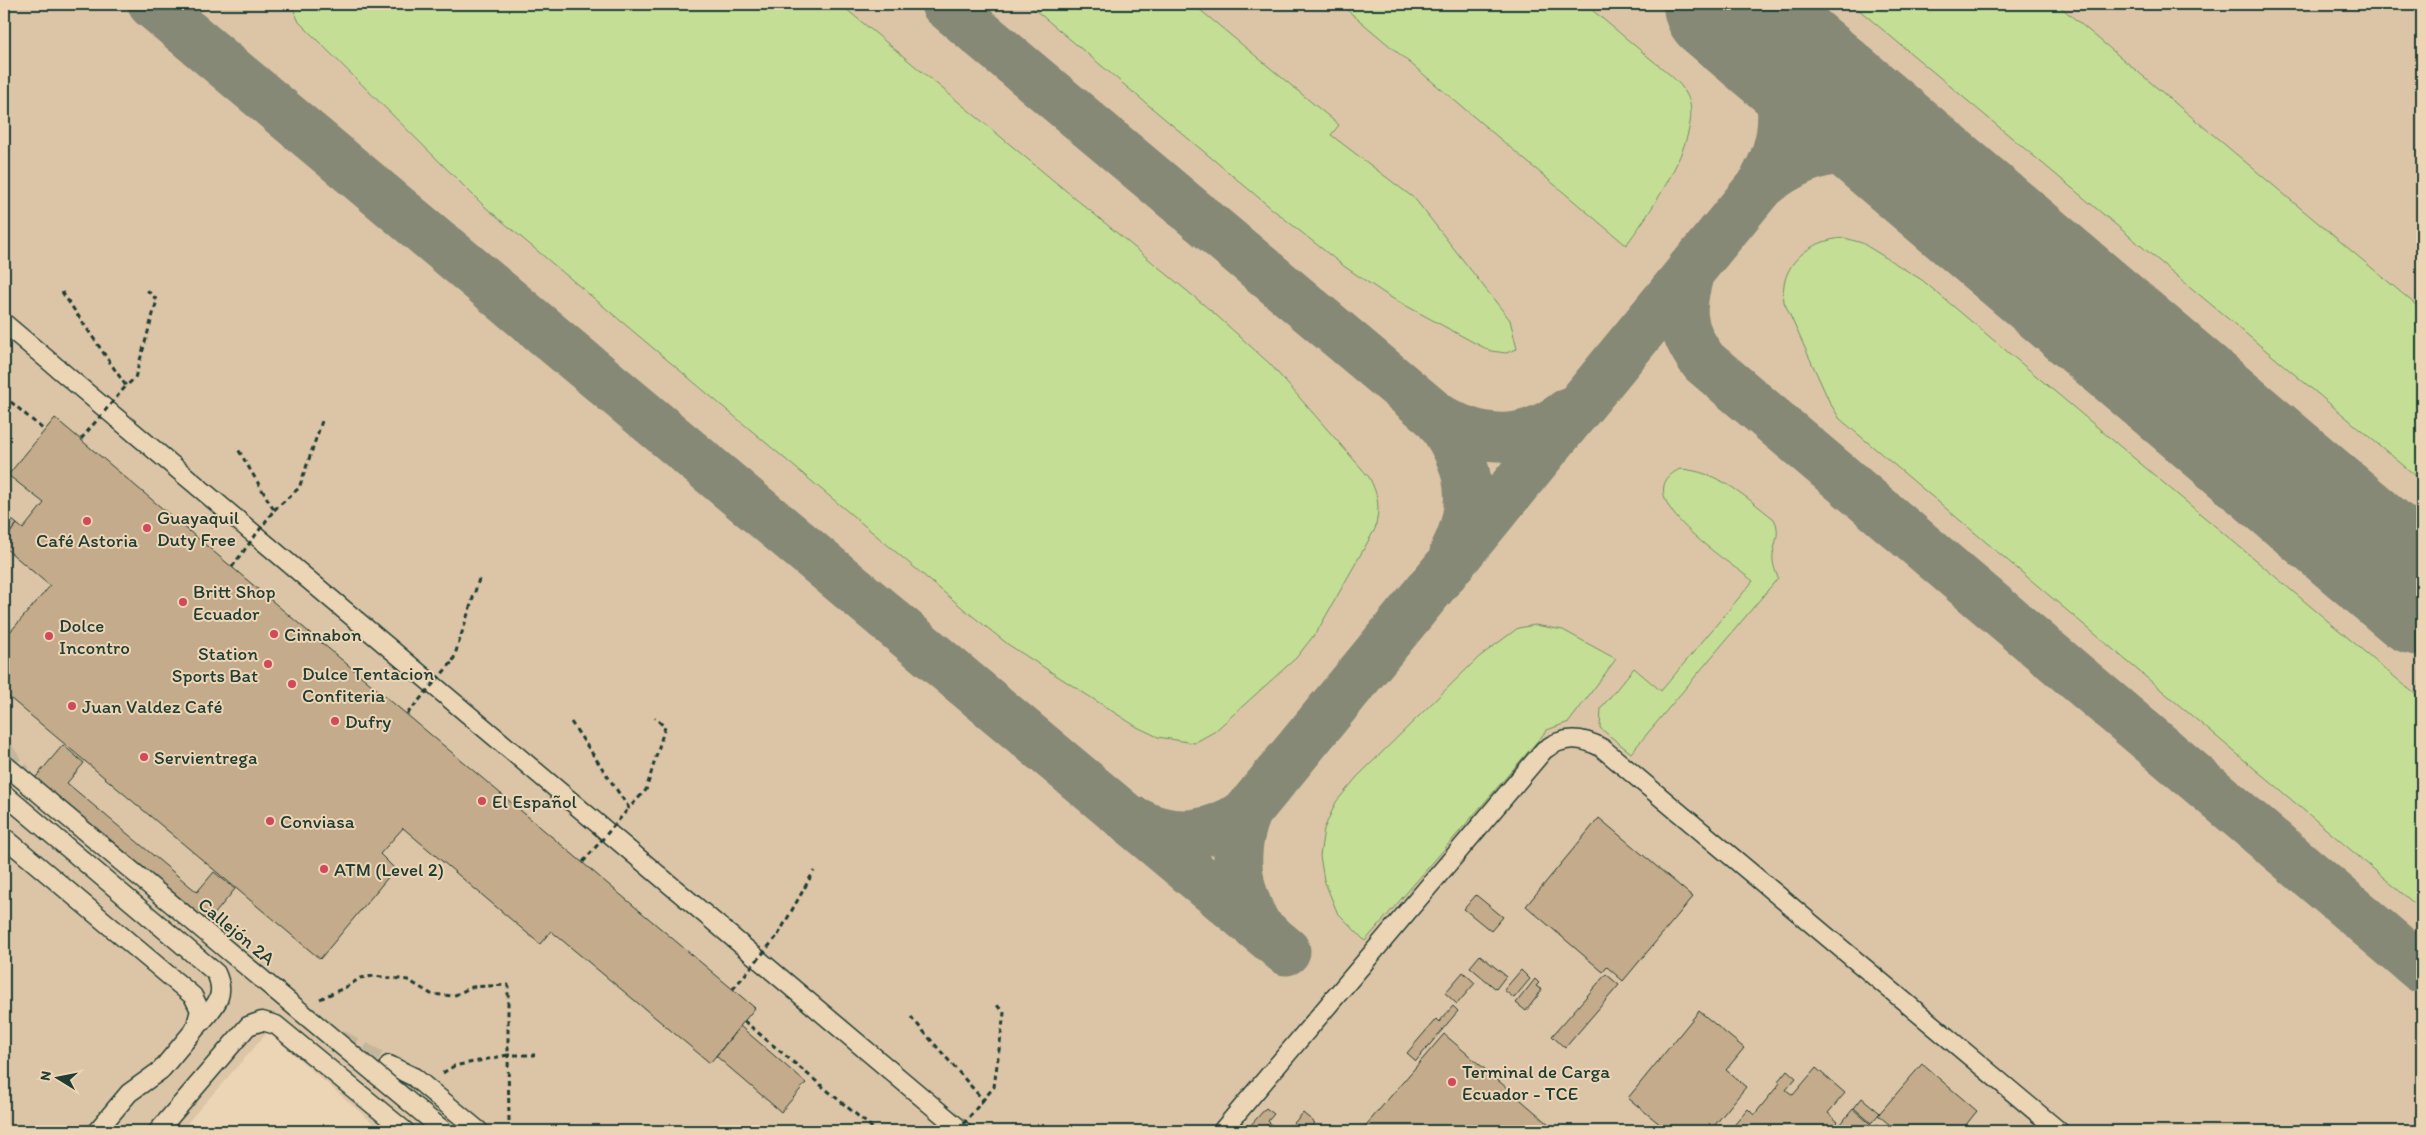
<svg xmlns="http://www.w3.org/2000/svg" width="2426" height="1135" viewBox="0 0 2426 1135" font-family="Itim,sans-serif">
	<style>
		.built { fill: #dcc5a6 }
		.green { fill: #c4de95; stroke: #728e64 }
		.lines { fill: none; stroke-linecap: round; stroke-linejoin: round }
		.taxiway { stroke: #868974; stroke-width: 49 }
		.runway { stroke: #868974; stroke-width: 122 }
		.building { fill: #c4ab8b; stroke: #1f3d34 }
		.minor-tunnel { stroke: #c3b79b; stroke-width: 18; stroke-dasharray: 18 9; stroke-linecap: butt }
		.minor-casing { stroke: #1f3d34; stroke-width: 21 }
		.path { stroke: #1f3d34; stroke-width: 3; stroke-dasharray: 5 4; stroke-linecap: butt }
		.minor { stroke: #ecd5b5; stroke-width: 18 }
		.minor-bridge-casing { stroke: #1f3d34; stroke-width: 21; stroke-linecap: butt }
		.path-bridge { stroke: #1f3d34; stroke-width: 3; stroke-dasharray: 5 4; stroke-linecap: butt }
		.minor-bridge { stroke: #ecd5b5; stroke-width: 18 }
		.poi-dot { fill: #d1495b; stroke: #ecd5b5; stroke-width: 2 }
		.labels { text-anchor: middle; stroke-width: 4; stroke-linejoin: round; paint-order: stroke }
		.poi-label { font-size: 19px; fill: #1f3d34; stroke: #ecd5b5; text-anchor: start }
		.street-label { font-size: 19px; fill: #1f3d34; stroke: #ecd5b5 }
	</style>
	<rect width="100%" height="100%" fill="#ecd5b5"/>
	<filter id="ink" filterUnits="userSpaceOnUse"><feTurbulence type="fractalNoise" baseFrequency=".02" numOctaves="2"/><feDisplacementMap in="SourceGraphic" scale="10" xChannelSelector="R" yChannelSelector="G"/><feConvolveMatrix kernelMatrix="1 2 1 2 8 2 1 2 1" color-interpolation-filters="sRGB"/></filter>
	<g filter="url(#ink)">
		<path class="built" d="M4,4H2422V1131H382L268,1032L180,1131H4Z"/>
		<path class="green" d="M291,4H840L1215,314L1270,364L1369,477C1379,496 1380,508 1375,529L1318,630L1296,658L1214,732L1194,743L1158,737L1137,727L1009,645L965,610L484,206L299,22Z
			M1028,4H1193L1339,125L1331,135L1415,199L1510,320L1517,349L1506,353L1491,351L1473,342L1390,297L1345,267L1271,208Z
			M1340,4H1585C1607,23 1630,41 1652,60C1664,70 1680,81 1687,95C1706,132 1649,215 1626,245Z
			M1852,4H2057L2422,310V481Z
			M1845,238L1862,243L1922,280L2422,700V910L1840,419L1830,403L1784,302C1778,265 1810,239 1845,238Z
			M1680,469C1718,471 1746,497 1774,519C1781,532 1775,541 1773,554C1772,563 1775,570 1778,578L1631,753L1600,728L1601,708L1634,668L1661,691L1753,581C1734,565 1622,496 1680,469Z
			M1535,625L1563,630L1616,659L1569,722L1547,730L1365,941L1337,912L1324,880L1320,856L1324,829L1336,802L1357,777L1479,657L1518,628Z"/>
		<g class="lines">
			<path class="taxiway" d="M152,4L1286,951
				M945,4L1436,416C1469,459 1480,502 1454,552
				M1752,28C1784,81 1795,129 1761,185
				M1691,269C1679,307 1679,330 1704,362L2422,969
				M1436,416C1482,445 1527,445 1570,411
				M1135,821C1174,842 1212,837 1248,811
				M1257,926C1236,888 1231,851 1248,811L1761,185C1795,158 1834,142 1878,153C1892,156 1905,163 1918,168"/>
			<path class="runway" d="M1724,4L2422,595"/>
		</g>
		<path class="building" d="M55,418L755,1008L710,1063L551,931L540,944L403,828L380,854L395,869L320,959L4,693V639L50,586L4,547V540L17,524L23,529L44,503L8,475Z
			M4,513L17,524L4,540Z
			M63,745L84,763L67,783L197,892L214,872L235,889L208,922L35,778Z
			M1599,818L1693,897L1623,981L1607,967L1603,972L1526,906Z
			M1476,895L1503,917L1491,931L1464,909Z
			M1480,955L1506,976L1496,989L1470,967Z
			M1521,970L1530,979L1514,998L1504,990Z
			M1463,972L1475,983L1457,1004L1445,993Z
			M1606,974L1619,985L1565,1048L1552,1036Z
			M1535,979L1539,983L1536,986L1542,990L1526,1011L1516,1003Z
			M1453,1006L1458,1011L1416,1061L1407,1053L1436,1019L1439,1022Z
			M1699,1011L1744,1048L1726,1070L1746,1087L1710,1131H1668L1628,1098Z
			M740,1026L806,1083L781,1112L716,1056Z
			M1444,1034L1557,1131H1361Z
			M1922,1064L1977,1111L1961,1131H1897L1878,1115Z
			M1816,1068L1845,1093L1828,1113L1838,1122L1830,1131H1729L1748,1109L1754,1115L1780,1083L1778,1081L1787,1070L1796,1078L1786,1090L1793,1095Z
			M1862,1098L1880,1113L1871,1123L1854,1108Z
			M1266,1108L1274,1114L1268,1121L1278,1131H1254L1249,1127Z
			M1853,1109L1875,1128L1877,1125L1883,1131H1835Z
			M1303,1113L1315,1123L1308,1131H1287Z"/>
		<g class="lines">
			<path class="minor-tunnel" d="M4,749L14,765L24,774
				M339,1038L389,1065"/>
			<defs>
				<path id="minor" d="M4,323L962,1131
					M4,794L216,973C228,998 212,1009 197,1027
					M4,837L193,996L200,1010L195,1029L161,1070L129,1093L97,1131
					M389,1065L414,1077L479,1131
					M158,1131L248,1026L262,1021L276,1025L405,1131
					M1222,1131L1544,750C1563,736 1581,736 1602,748L2059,1131"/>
			</defs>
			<use href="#minor" class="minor-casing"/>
			<path class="path" d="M62,292L126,386L135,378L157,300L145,288
				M4,396L45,431
				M274,510L299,488L322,421
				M453,661L479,579
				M571,722L629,808L646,790L665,727L655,718
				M778,935L814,871
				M320,999L348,986L360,978L374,976L408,980L431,994L453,996L472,987L508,985V1055L454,1066L441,1074
				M911,1017L983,1100L994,1087L1004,1013L996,1004
				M744,1021L876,1131
				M509,1121L508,1055H535"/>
			<use href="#minor" class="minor"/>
			<defs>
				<path id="minor-bridge" d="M4,764L444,1131"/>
			</defs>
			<use href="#minor-bridge" class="minor-bridge-casing"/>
			<path class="path-bridge" d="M81,439L126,386
				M232,567L274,510L238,449
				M407,714L453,661
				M583,862L629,808
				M733,989L778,935
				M958,1131L983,1100"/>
			<use href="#minor-bridge" class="minor-bridge"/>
		</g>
	</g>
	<g class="poi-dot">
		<circle cx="87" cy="521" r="5"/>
		<circle cx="147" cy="528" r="5"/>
		<circle cx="183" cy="602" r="5"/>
		<circle cx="274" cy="634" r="5"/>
		<circle cx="49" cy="636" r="5"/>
		<circle cx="268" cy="664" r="5"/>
		<circle cx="292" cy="684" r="5"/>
		<circle cx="72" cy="706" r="5"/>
		<circle cx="335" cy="721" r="5"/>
		<circle cx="144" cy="757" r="5"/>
		<circle cx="482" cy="801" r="5"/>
		<circle cx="270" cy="821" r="5"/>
		<circle cx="324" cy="869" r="5"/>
		<circle cx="1452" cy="1082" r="5"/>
	</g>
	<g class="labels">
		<g class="poi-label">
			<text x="157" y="524">Guayaquil<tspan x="157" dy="22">Duty Free</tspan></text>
			<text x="87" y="547" text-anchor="middle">Café Astoria</text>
			<text x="193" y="598">Britt Shop<tspan x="193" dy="22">Ecuador</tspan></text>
			<text x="59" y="632">Dolce<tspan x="59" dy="22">Incontro</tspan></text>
			<text x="284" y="641">Cinnabon</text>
			<text x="258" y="660" text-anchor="end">Station<tspan x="258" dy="22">Sports Bat</tspan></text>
			<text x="302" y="680">Dulce Tentacion<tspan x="302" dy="22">Confiteria</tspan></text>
			<text x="82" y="713">Juan Valdez Café</text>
			<text x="345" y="728">Dufry</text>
			<text x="154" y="764">Servientrega</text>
			<text x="492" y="808">El Español</text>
			<text x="280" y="828">Conviasa</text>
			<text x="334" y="876">ATM (Level 2)</text>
			<text x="1462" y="1078">Terminal de Carga<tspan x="1462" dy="22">Ecuador - TCE</tspan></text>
		</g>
		<g class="street-label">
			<text transform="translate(237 931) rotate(40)" y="7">Callejón 2A</text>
		</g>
	</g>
	<rect width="2426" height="1135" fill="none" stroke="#ecd5b5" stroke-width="20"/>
	<rect x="10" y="10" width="2406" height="1115" fill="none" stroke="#1f3d34" stroke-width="2" filter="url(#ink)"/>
	<g transform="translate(58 1078) rotate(280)" stroke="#ecd5b5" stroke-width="4" paint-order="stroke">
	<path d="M0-4L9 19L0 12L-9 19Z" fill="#1f3d34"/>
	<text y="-8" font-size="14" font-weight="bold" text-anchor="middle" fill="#1f3d34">N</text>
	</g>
</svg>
